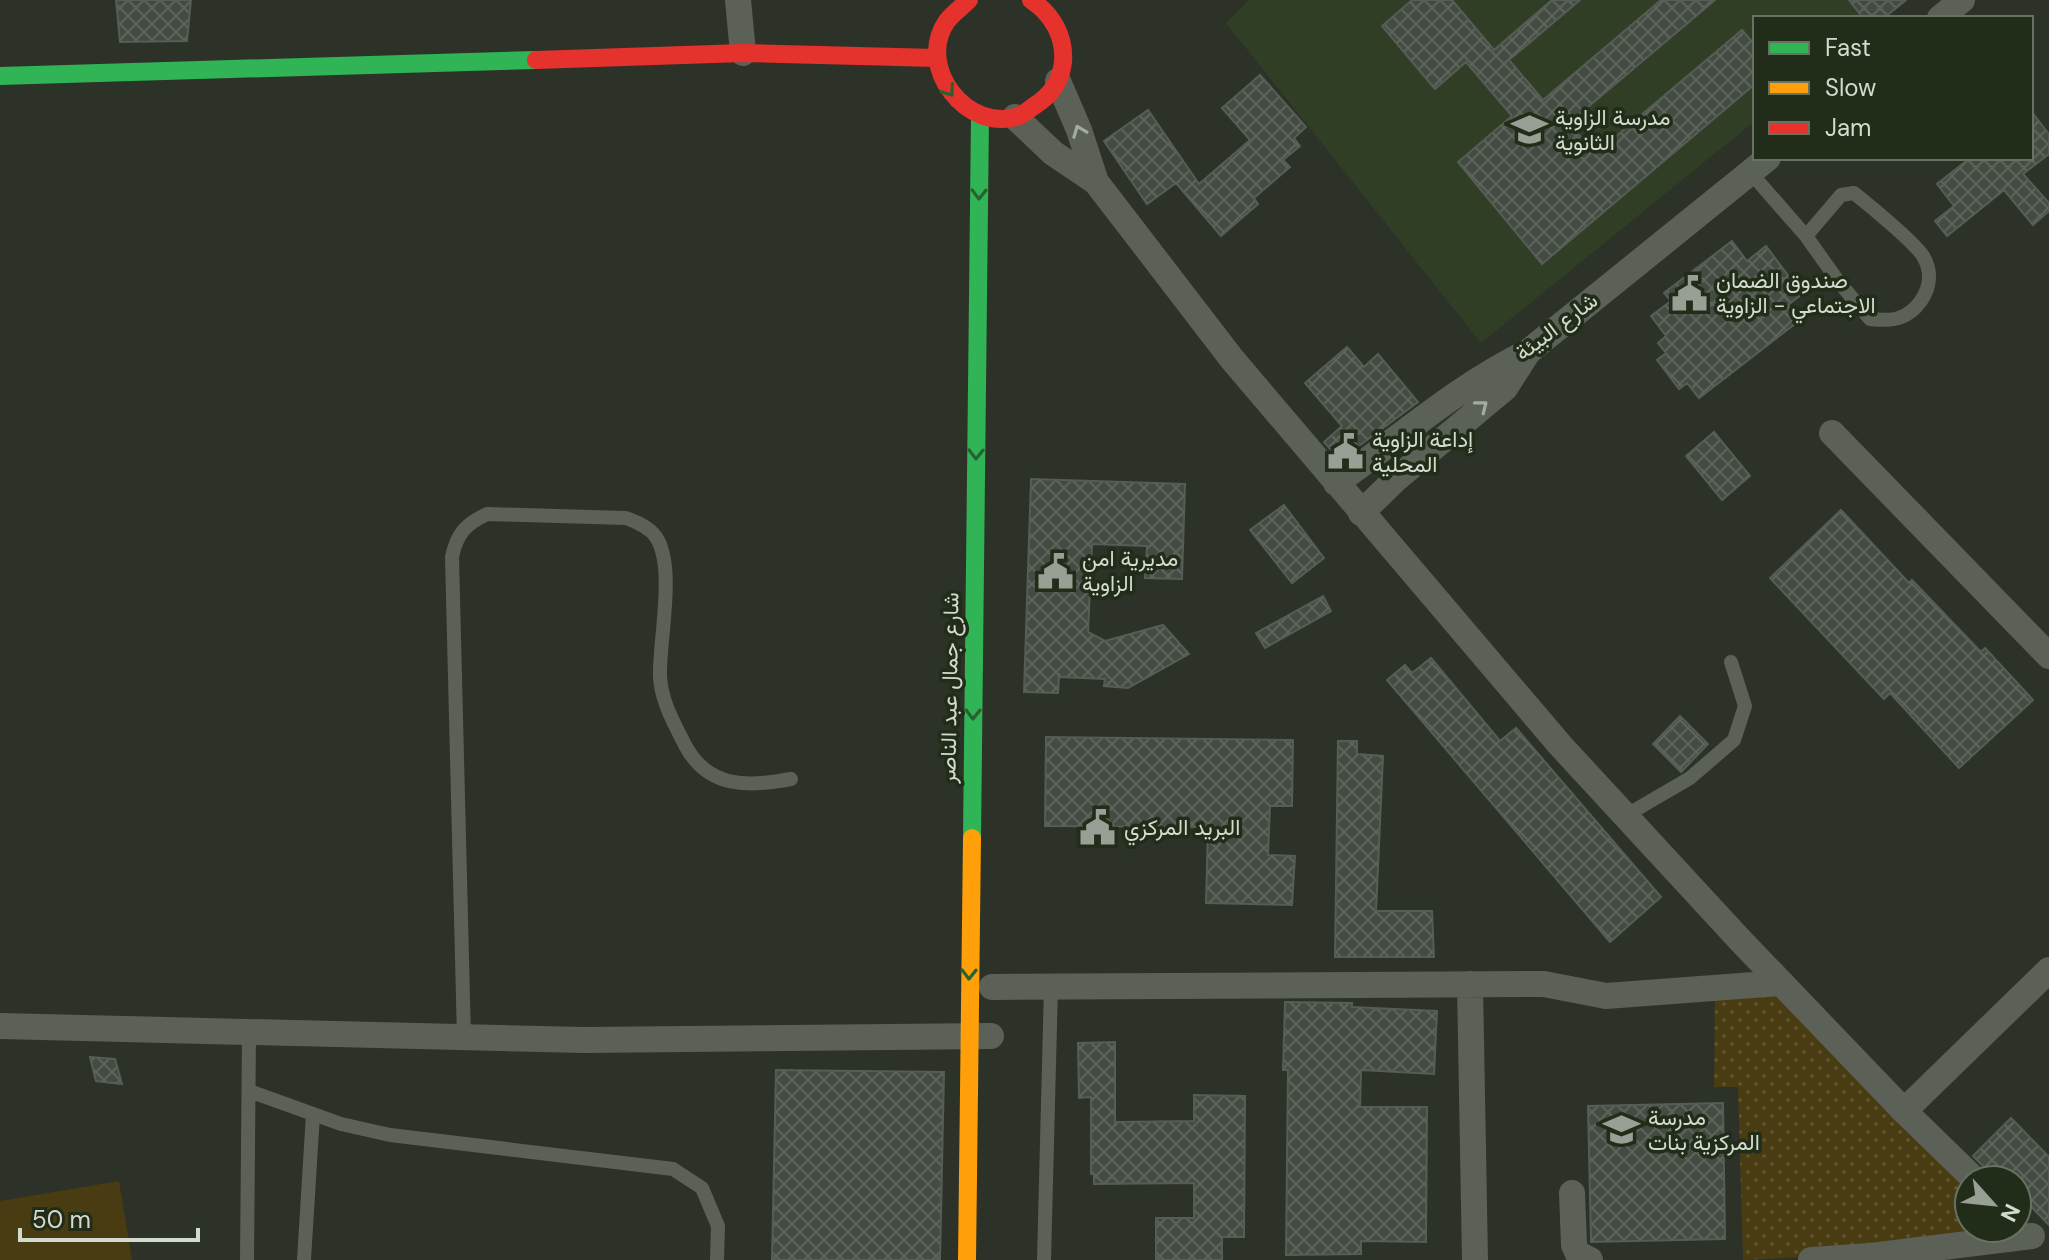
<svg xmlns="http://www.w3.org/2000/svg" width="2049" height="1260" viewBox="0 0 2049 1260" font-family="'DM Sans',Vazirmatn,sans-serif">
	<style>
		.built { fill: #303e26 }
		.grass { fill: url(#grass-dots) }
		.pitch { fill: #493b12 }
		.building { fill: url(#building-cross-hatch); stroke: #565d56; stroke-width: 2 }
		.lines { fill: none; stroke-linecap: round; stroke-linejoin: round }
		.lane { stroke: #5c6158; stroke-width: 14 }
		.street { stroke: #5c6158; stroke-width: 26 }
		.fast { stroke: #30b455; stroke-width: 18 }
		.slow { stroke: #ff9f0a; stroke-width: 18 }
		.jam { stroke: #e5322d; stroke-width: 18 }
		.oneway { stroke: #276231 }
		.oneway2 { stroke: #a3aa9f }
		.labels { text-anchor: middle; stroke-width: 7; stroke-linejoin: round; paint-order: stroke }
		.poi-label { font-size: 22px; fill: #d3dace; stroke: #212c19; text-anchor: start }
		.street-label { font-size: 22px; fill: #d3dace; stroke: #212c19 }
	</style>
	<defs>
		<pattern id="grass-dots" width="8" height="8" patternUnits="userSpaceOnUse" patternTransform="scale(2)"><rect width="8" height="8" fill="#493b12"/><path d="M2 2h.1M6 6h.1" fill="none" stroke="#625733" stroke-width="1.8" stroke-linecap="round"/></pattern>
		<pattern id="building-cross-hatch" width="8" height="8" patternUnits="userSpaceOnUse" patternTransform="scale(2)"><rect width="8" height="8" fill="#444b42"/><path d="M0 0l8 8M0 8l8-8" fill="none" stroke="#5e645c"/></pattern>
	</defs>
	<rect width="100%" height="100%" fill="#2c3227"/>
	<path class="built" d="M1249,0H1905L1883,18H1755V121L1481,343L1226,23Z"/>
	<path class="grass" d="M1780,986L1969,1180V1228H2017V1221L2032,1236L1870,1254L1743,1260L1738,1087H1714L1715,990Z"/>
	<path class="pitch" d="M119,1181L132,1260H0V1201Z"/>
	<path class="building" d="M116,0H191L187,41L120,42Z
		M1412,0H1452L1494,50L1552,0H1580L1509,60L1543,100L1661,0H1715L1569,123L1595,154L1742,30L1755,45V84L1542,264L1458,162L1512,116L1466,62L1435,89L1382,26Z
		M1849,0H1906L1884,18H1863Z
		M1260,75L1306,127L1294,138L1300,146L1283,160L1290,167L1254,198L1258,204L1221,236L1176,183L1147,204L1104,141L1148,110L1199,184L1250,140L1222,108Z
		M2031,111L2049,134V154L2023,174L2049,203V211L2033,225L2004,190L1947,236L1935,221L1954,206L1937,184L1970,158H2031Z
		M1732,241L1747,261L1766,246L1802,294L1788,305L1800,320L1699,398L1687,383L1679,389L1657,360L1666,353L1658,343L1666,336L1651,316L1671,301L1664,293Z
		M1347,347L1364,367L1378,354L1418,402L1340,460L1324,442L1342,426L1305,383Z
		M1714,432L1750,476L1722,500L1686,456Z
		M1031,479L1185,484L1182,579L1145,578L1147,546L1092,544L1088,632L1105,641L1163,625L1189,654L1128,688L1104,686L1105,679L1059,677L1058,693L1024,692Z
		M1284,505L1324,558L1292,583L1250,530Z
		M1841,510L1909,583L1912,580L1981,652L1985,648L2033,700L1959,768L1890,693L1884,699L1770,578Z
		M1323,596L1331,611L1265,648L1256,633Z
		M1431,658L1500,741L1516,728L1661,897L1610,942L1387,680L1405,665L1412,673Z
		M1680,716L1708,744L1681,772L1653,744Z
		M1046,737L1293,740L1292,806H1270L1268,855L1295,856L1292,905L1206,903L1208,827L1045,826Z
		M1338,741H1357V754L1383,756L1376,911H1432L1434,957H1335Z
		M1285,1002L1352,1003V1007L1437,1011L1434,1074L1361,1070L1360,1107H1427L1426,1242L1361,1241V1254L1286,1255L1288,1070H1283Z
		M1115,1042V1122L1194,1121V1095L1245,1096L1244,1237H1222V1260H1156V1218H1194V1183L1094,1184V1174H1091V1097L1079,1098L1078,1043Z
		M90,1057L115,1059L122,1084L96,1081Z
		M776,1070L944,1072L940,1260H772Z
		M1723,1103L1725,1239L1591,1242L1588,1106Z
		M2011,1118L2049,1157V1225L2017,1192V1180H1997L1973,1156Z"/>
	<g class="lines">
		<path class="lane" d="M1750,172L1806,236L1838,281L1870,319C1889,321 1902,321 1916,307C1929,293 1934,274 1923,256C1914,242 1869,205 1854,193L1841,195L1806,236
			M1625,816L1690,778L1734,740L1745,706L1731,662
			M464,1038L452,557C457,533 466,524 487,514L626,518C637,522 649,527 656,537C676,567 659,640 660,676C661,701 674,723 685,745C708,789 749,787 791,779
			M249,1091L341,1124L390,1135L673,1169L702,1188L718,1226L717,1260
			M247,1260L249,1033
			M304,1260L313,1114
			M1044,1260L1051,986"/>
		<path class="street" d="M738,0L743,53
			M1940,18L1962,0
			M1058,81L1079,130L1096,182
			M1015,117L1053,153L1096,182L1232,359L1560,745L1740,940L1904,1111L1975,1180
			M1832,433L2049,656
			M1336,483C1400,438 1458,386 1528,352L1768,158
			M1361,513L1396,479L1505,388L1528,352
			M1470,984L1475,1260
			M992,987L1544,984L1606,996L1781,983
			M0,1026L584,1040L991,1036
			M1904,1111L2049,970
			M1572,1193L1574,1245L1578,1254L1590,1260
			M1811,1260L1871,1256L2032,1236"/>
		<path class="fast" d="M0,76L536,60
			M972,838L980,116"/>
		<path class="slow" d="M967,1260L972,838"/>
		<path class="jam" d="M969,0C962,7 953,13 947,21C915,66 967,134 1019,116C1024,114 1030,109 1034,106C1050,96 1061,81 1063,62C1065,36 1052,14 1031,0
			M536,60L743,53L936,58"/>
	</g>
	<defs><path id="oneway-chevron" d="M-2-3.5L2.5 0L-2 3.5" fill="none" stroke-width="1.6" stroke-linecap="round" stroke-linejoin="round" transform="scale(2)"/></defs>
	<g class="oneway">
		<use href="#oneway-chevron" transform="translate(949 91) rotate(55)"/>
		<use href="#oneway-chevron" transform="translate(979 194) rotate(91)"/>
		<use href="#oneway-chevron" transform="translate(976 454) rotate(91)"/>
		<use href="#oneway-chevron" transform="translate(973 714) rotate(91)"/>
		<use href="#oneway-chevron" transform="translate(969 974) rotate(91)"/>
	</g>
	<g class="oneway2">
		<use href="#oneway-chevron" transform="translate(1079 131) rotate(-111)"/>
		<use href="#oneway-chevron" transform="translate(1482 406) rotate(-38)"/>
	</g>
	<defs>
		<symbol id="school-bare" viewBox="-9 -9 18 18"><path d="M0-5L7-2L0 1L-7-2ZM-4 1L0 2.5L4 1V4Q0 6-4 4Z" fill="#999f94" stroke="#212c19" stroke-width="2.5" paint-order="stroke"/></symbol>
		<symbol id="civic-bare" viewBox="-9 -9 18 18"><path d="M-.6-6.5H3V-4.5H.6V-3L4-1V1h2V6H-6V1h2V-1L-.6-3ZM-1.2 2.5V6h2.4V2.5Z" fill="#999f94" stroke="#212c19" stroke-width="2.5" paint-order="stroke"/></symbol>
	</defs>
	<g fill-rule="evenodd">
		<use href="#school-bare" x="1504" y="104" width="51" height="51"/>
		<use href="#civic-bare" x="1664" y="268" width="51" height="51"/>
		<use href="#civic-bare" x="1320" y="426" width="51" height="51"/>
		<use href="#civic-bare" x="1030" y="546" width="51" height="51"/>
		<use href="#civic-bare" x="1072" y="802" width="51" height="51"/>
		<use href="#school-bare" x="1596" y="1104" width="51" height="51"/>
	</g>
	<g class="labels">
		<g class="poi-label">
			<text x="1555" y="125">مدرسة الزاوية<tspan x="1555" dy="25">الثانوية</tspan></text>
			<text x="1716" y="288">صندوق الضمان<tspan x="1716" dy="25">الاجتماعي - الزاوية</tspan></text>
			<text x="1372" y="447">إداعة الزاوية<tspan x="1372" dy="25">المحلية</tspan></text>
			<text x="1082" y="566">مديرية امن<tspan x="1082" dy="25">الزاوية</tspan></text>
			<text x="1124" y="835">البريد المركزي</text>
			<text x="1648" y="1125">مدرسة<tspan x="1648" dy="25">المركزية بنات</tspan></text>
		</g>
		<g class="street-label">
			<text transform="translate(1556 326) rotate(-37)" y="8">شارع البيئة</text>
			<text transform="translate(949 688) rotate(-89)" y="8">شارع جمال عبد الناصر</text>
		</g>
	</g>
	<rect x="1753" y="16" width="280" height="144" fill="#212c19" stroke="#687261" stroke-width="2"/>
	<rect x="1769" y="42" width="40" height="12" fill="#30b455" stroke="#687261" stroke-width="2"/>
	<text x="1825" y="56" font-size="24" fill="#d3dace">Fast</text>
	<rect x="1769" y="82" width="40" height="12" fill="#ff9f0a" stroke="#687261" stroke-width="2"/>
	<text x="1825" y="96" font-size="24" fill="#d3dace">Slow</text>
	<rect x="1769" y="122" width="40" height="12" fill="#e5322d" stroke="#687261" stroke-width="2"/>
	<text x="1825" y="136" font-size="24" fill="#d3dace">Jam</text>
	<g transform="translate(1993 1204) rotate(117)"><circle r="38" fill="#212c19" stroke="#687261" stroke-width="2"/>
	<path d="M0-6L14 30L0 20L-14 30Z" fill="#999f94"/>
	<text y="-12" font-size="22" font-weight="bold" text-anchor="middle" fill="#d3dace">N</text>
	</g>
	<path d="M20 1228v12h178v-12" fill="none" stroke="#d3dace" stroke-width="4"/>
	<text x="32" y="1228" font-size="24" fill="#d3dace" stroke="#212c19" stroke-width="6" paint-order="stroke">50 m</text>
</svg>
